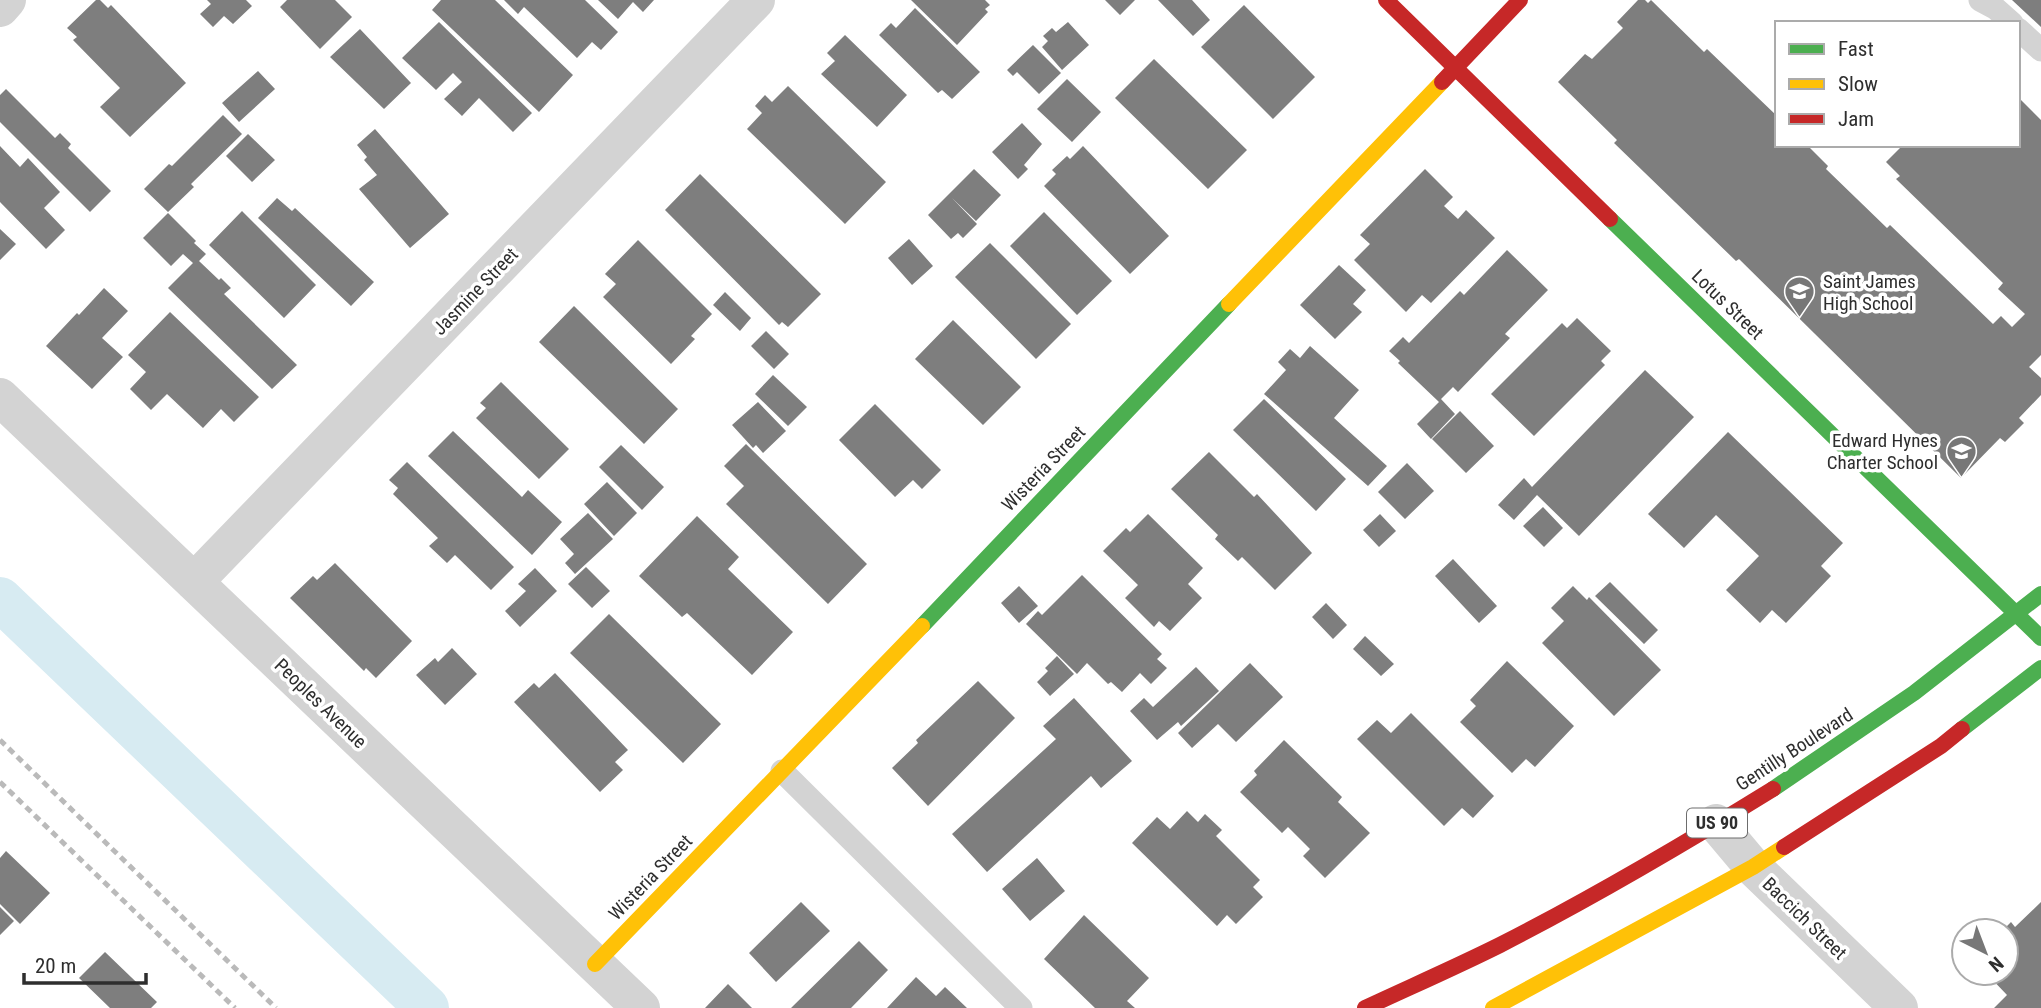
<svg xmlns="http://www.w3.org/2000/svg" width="2041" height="1008" viewBox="0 0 2041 1008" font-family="'Roboto Condensed',sans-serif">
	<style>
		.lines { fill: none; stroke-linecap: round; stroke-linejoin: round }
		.canal { stroke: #d7ebf2; stroke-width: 44 }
		.building { fill: #7e7e7e }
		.lane { stroke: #d3d3d3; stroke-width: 23 }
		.street { stroke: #d3d3d3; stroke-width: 38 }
		.fast { stroke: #4caf50; stroke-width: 16 }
		.slow { stroke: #ffc107; stroke-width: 16 }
		.jam { stroke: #c62828; stroke-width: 16 }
		.rail { stroke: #bababa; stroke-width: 5; stroke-dasharray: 7 5; stroke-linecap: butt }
		.labels { text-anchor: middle; stroke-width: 7; stroke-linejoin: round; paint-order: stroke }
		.shield { fill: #fff; stroke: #6d6d6d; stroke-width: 2 }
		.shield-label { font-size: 18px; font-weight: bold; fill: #2e2e2e }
		.poi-label { font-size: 19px; fill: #2e2e2e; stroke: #fff; text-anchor: start }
		.street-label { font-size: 19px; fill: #2e2e2e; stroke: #fff }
	</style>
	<rect width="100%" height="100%" fill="#fff"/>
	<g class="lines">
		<path class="canal" d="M0,599L427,1008"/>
	</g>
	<path class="building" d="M96,0H100L108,8L111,5L186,83L130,137L100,107L120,88L73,40L77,37L67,28Z
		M207,0H246L252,6L233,24L224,16L213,27L200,14L211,4Z
		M287,0H335L352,17L320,49L280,7Z
		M441,0H495L573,75L539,112L432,10Z
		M504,0H585L618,32L601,50L592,42L577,58L524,7L518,14Z
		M598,0H654L643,12L633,2L618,19Z
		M911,0H985L990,5L985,9L988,12L957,45Z
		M1105,0H1135L1120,15Z
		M1158,0H1192L1210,20L1193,36Z
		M1638,0H1645L1648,3L1651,0L1704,52L1707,49L1777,116V145H1807L1828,166L1826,169L1887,228L1890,225L1993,324L2001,316L2012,327L2025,314L1998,289L2003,283L1896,179L1900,176L1886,162L1903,145H2018V97L2041,120V355L2029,367L2041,378V395L2019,418L2024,423L2005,442L2000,438L1961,478L1739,259L1736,261L1614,143L1617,140L1558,82L1585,54L1592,59L1623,28L1617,22Z
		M2012,0H2041V27Z
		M1244,5L1315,77L1273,119L1201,47Z
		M915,8L980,72L952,99L942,90L938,93L879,35L891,23L896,28Z
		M439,22L532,113L513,132L479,98L462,116L444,99L462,82L453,73L436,90L402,58Z
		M1068,22L1089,45L1062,70L1042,47L1048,41L1043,36L1052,28L1056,32Z
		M360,29L411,83L384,109L330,57Z
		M845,35L907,95L877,127L821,74L835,61L827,53Z
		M1033,45L1061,73L1039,94L1017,72L1013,76L1007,70Z
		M1154,59L1247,150L1208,189L1115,98Z
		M258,71L275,89L239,122L222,103Z
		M1067,79L1101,112L1072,142L1037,109Z
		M788,86L886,182L845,224L747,129L762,113L755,106L765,95L772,102Z
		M6,89L55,138L60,133L71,144L68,148L111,191L90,212L0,122V95Z
		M223,115L242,134L191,184L194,187L168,212L144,189L169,164L172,166Z
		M1022,123L1042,144L1024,165L1028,169L1018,179L992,152Z
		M375,129L449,214L410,248L359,189L377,175L364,160L367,157L357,145Z
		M248,134L275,160L252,182L226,156Z
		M0,146L20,167L28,158L60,192L44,208L65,230L46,249L0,202Z
		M1083,146L1169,236L1130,274L1044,186L1056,174L1052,170L1067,156L1070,159Z
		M974,169L1001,195L976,221L952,198L977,224L963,238L958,233L951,239L928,215Z
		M1425,169L1453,197L1444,206L1458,219L1466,210L1495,238L1431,303L1422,295L1406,312L1354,260L1370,244L1360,235Z
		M700,174L821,294L788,327L782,322L779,325L665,210Z
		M277,198L292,211L295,208L374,282L351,306L258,218Z
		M242,211L316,285L284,318L209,245Z
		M1044,212L1112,281L1077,315L1010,246Z
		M168,213L196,241L194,243L206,254L199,261L219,280L221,278L231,288L224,294L297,365L272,389L168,288L193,263L183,254L171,266L143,238Z
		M0,229L16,244L0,260Z
		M909,239L933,266L912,285L888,258Z
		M638,240L712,314L691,336L695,339L671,364L603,297L616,284L605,274Z
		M990,243L1071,324L1036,359L955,277Z
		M1507,250L1548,290L1505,334L1510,338L1458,392L1453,387L1441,399L1455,414L1431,439L1417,424L1439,402L1398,363L1400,361L1389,351L1403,337L1409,343L1460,291L1464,295Z
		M1339,265L1366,290L1353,304L1362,312L1335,339L1300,305Z
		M104,288L128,311L102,338L123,357L92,389L46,346L77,313L79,315Z
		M725,292L751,318L740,331L713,305Z
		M574,306L678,409L644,444L539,342Z
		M170,312L259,397L234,422L221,409L203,428L167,394L151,410L130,389L146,372L128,355Z
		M1577,318L1611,351L1601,361L1605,365L1534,436L1491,394L1562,323L1567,328Z
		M953,320L1021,387L983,425L915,359Z
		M766,331L789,354L774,369L751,346Z
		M1310,346L1359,390L1334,418L1387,466L1368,486L1264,394L1286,370L1278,362L1290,349L1300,358Z
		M1645,370L1694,417L1579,536L1537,495L1514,520L1498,505L1524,478L1532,487Z
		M773,375L807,407L788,426L755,394Z
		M501,382L569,449L539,479L476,418L486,408L480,403Z
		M1264,399L1346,479L1316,511L1233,430Z
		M758,402L786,431L763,453L756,445L753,448L732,425Z
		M875,404L941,470L922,489L913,480L895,497L839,440Z
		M1460,411L1494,446L1466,473L1432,439Z
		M453,431L522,497L528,490L562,522L532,555L428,456Z
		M1728,432L1843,543L1821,566L1831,576L1786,623L1772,610L1760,623L1726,590L1759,556L1716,515L1684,548L1648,514Z
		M746,444L867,564L828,604L726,504L744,486L724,466Z
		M621,445L664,487L642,510L599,467Z
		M1209,452L1254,497L1257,494L1312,553L1275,590L1242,557L1238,561L1215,539L1218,535L1171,489Z
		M407,462L514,567L491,590L455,555L447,563L429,546L438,538L393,494L398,488L389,480Z
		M1407,463L1434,491L1405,519L1378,492Z
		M607,482L637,513L614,536L584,504Z
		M1543,507L1563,528L1544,547L1523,526Z
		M588,513L613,539L575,574L565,563L574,554L560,539Z
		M1148,514L1203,568L1188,584L1202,598L1170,631L1159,621L1154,627L1125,598L1138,585L1103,551L1126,528L1130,532Z
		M1380,514L1396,531L1379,547L1363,530Z
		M697,516L739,557L728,569L793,632L752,675L687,613L682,617L639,576Z
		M1453,559L1497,606L1479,623L1435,576Z
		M335,563L412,641L376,678L366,668L364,671L290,598L313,576L317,580Z
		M586,567L610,591L592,608L568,584Z
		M535,568L557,591L520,627L505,611L526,591L518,584Z
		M1082,575L1162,654L1157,659L1167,668L1151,684L1140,673L1122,692L1111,682L1108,684L1087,663L1077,674L1026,624L1038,611L1042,615Z
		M1610,582L1658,630L1644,644L1595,596Z
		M1019,586L1038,606L1019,623L1001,603Z
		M1573,586L1587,600L1589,597L1661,670L1614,716L1542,643L1564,621L1551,608Z
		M1326,603L1347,625L1333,639L1312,617Z
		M609,614L721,724L683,763L570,653Z
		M1365,636L1394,664L1381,676L1353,649Z
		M452,648L477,674L445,705L416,675L435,658L438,662Z
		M1057,656L1074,674L1050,696L1037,682L1048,671L1045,668Z
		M1507,661L1574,726L1535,767L1526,759L1512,773L1460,722L1476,706L1470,700Z
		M1250,663L1283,697L1236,742L1218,724L1192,748L1178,733Z
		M1196,667L1219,691L1181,726L1178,722L1157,740L1130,711L1144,698L1153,707Z
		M555,673L628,750L615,762L623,770L600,792L514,702L534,683L539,688Z
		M978,681L1015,718L928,806L892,768L918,743L916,740Z
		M1074,698L1132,761L1101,788L1091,776L987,872L952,834L1056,739L1043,726Z
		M1411,713L1494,796L1473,818L1462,808L1444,826L1357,739L1377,720L1391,733Z
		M1284,740L1342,797L1338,802L1370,833L1325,878L1303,856L1310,849L1288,827L1282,833L1240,792L1257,775L1254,771Z
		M1187,811L1198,822L1205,814L1222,830L1216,836L1260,880L1253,887L1263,897L1236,924L1227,915L1217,926L1132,843L1157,817L1170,829Z
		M6,851L50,893L20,924L0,904V858Z
		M1037,858L1065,891L1030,921L1002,889Z
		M801,902L830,931L776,982L749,953Z
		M2041,902V1008H1994L2007,995L1986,973H2006V931H2002L2011,922L2015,927Z
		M0,907L14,921L0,935Z
		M1084,915L1149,978L1127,1001L1135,1008H1095L1044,959Z
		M859,941L888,970L851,1008H791Z
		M105,952L157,1002L151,1008H110L79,978Z
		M916,977L936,996L945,987L967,1008H887Z
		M728,984L752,1008H705Z"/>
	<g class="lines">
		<path class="lane" d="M1980,0L1995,8L2012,23
			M2018,29L2041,50
			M782,771L1021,1008"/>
		<path class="street" d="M0,8L7,0
			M0,397L641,1008
			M194,582L756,0
			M1716,823L1753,867L1899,1008"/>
		<path class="fast" d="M1610,219L2041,638
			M922,626L1229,304
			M1962,729L2041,668
			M1773,789L1914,693L2041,594"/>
		<path class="slow" d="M1229,304L1442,82
			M595,964L922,626
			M1493,1008L1753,867L1784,847"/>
		<path class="jam" d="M1386,0L1610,219
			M1442,82L1520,0
			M1784,847L1941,746L1962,729
			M1365,1008C1410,987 1456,967 1500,945C1594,897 1684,844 1773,789"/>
		<path class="rail" d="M0,740L276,1008
			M0,782L235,1008"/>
	</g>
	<defs>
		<symbol id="school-pin" viewBox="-11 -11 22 30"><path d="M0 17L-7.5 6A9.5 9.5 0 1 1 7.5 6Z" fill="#777" stroke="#fff"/><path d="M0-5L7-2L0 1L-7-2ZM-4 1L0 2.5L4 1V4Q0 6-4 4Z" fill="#fff"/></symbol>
	</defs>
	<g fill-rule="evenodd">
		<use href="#school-pin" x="1782" y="274" width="35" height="47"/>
		<use href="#school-pin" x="1944" y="434" width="35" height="47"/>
	</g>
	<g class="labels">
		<rect class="shield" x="1687" y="808.5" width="60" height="29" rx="5"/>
		<g class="shield-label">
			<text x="1717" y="829">US 90</text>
		</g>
		<g class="poi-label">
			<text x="1823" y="288">Saint James<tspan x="1823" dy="22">High School</tspan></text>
			<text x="1938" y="447" text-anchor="end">Edward Hynes<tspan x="1938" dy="22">Charter School</tspan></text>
		</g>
		<g class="street-label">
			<text transform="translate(475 291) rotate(-46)" y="7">Jasmine Street</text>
			<text transform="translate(1728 304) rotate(44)" y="7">Lotus Street</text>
			<text transform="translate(1043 468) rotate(-46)" y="7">Wisteria Street</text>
			<text transform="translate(321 703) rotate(44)" y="7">Peoples Avenue</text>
			<text transform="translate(1794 749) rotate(-33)" y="7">Gentilly Boulevard</text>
			<text transform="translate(650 877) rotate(-46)" y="7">Wisteria Street</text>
			<text transform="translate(1805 918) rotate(44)" y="7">Baccich Street</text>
		</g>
	</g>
	<rect x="1775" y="21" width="245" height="126" fill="#ffffff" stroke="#ababab" stroke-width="2"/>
	<rect x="1789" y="44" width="35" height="10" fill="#4caf50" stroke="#ababab" stroke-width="2"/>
	<text x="1838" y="56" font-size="21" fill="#2e2e2e">Fast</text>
	<rect x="1789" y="79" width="35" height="10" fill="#ffc107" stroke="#ababab" stroke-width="2"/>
	<text x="1838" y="91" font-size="21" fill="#2e2e2e">Slow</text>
	<rect x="1789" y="114" width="35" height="10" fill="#c62828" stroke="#ababab" stroke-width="2"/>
	<text x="1838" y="126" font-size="21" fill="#2e2e2e">Jam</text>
	<g transform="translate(1985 952) rotate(138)"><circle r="33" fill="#ffffff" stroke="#ababab" stroke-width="2"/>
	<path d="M0-5L12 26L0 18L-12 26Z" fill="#777777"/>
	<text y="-10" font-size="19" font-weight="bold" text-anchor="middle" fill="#2e2e2e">N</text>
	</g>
	<path d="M24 973v10h122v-10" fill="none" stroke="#2e2e2e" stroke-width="3.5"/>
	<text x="35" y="973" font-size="21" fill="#2e2e2e" stroke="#ffffff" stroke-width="5" paint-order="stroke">20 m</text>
</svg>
